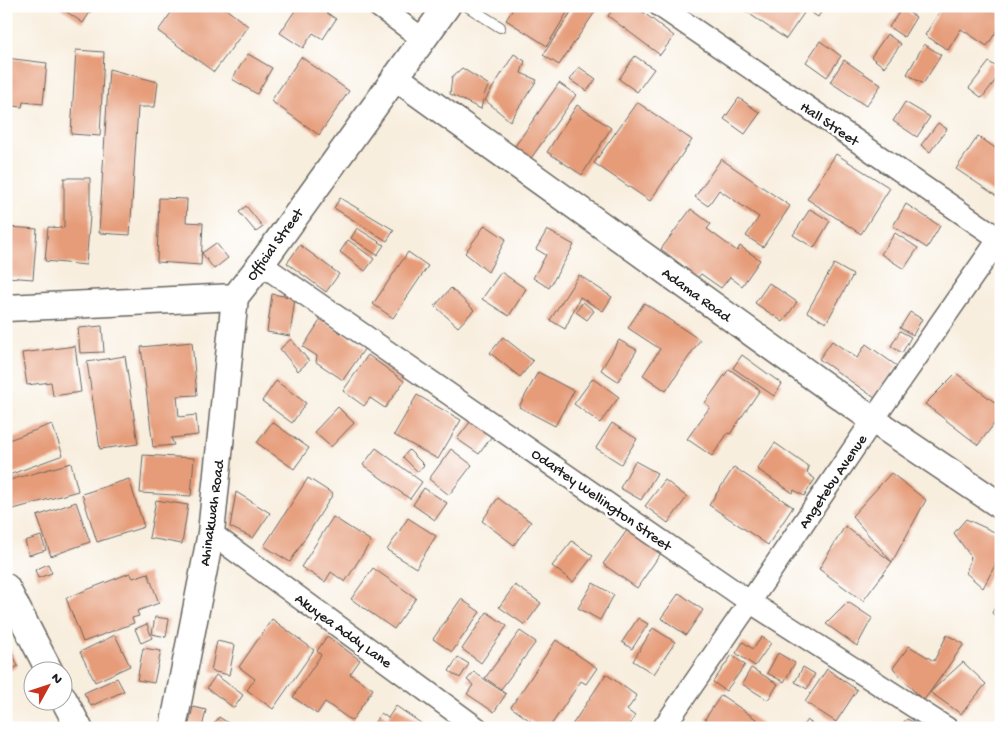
<svg xmlns="http://www.w3.org/2000/svg" width="1007" height="734" viewBox="0 0 1007 734" font-family="'Gochi Hand',sans-serif">
	<style>
		.building { fill: #e69c79 }
		.lines { fill: none; stroke-linecap: round; stroke-linejoin: round }
		.service-casing { stroke: #696660; stroke-width: 12 }
		.minor-casing { stroke: #696660; stroke-width: 24 }
		.tertiary-casing { stroke: #696660; stroke-width: 29 }
		.service { stroke: #fff; stroke-width: 10 }
		.minor { stroke: #fff; stroke-width: 21 }
		.tertiary { stroke: #fff; stroke-width: 26 }
		.labels { text-anchor: middle; stroke-width: 5; stroke-linejoin: round; paint-order: stroke }
		.street-label { font-size: 15px; fill: #1c1c1c; stroke: #fff }
	</style>
	<rect width="100%" height="100%" fill="#fff"/>
	<filter id="ink" filterUnits="userSpaceOnUse"><feTurbulence type="fractalNoise" baseFrequency=".02" numOctaves="2"/><feDisplacementMap in="SourceGraphic" scale="10" xChannelSelector="R" yChannelSelector="G"/><feConvolveMatrix kernelMatrix="1 2 1 2 8 2 1 2 1" color-interpolation-filters="sRGB"/></filter>
	<filter id="wash" filterUnits="userSpaceOnUse"><feTurbulence type="fractalNoise" baseFrequency=".0096" numOctaves="4" result="noise"/><feDisplacementMap in="SourceGraphic" scale="20" xChannelSelector="R" yChannelSelector="G"/><feGaussianBlur stdDeviation="1.12" result="paint"/><feColorMatrix in="noise" values="0 0 0 0 0 0 0 0 0 0 0 0 0 0 0 0 0 1.4 0 .05"/><feComposite in="paint" operator="in"/></filter>
	<g filter="url(#wash)">
		<rect width="100%" height="100%" fill="#f8eede"/>
		<g id="blocks">
			<path class="building" d="M58,6H94L83,23Z
				M176,6H222L248,26L214,72L158,31Z
				M298,6H317L336,19L323,39L313,33L303,48L280,33Z
				M515,6H571L547,46L506,20Z
				M575,6H599L559,65L543,55Z
				M615,6H635L674,36L660,55L608,16Z
				M738,6H795L804,13L786,39Z
				M801,6H825L818,17Z
				M943,6H988L1001,14V24L987,46L961,29L948,50L925,35Z
				M902,8L916,17L904,37L889,27Z
				M887,34L901,44L884,67L871,57Z
				M820,41L841,56L827,77L806,62Z
				M924,44L941,55L923,84L907,74Z
				M76,50L104,52L100,136L71,134Z
				M248,54L272,68L257,94L232,79Z
				M514,54L525,61L521,73L537,80L510,121L485,100Z
				M635,56L654,69L637,92L619,79Z
				M301,57L349,91L319,135L271,101Z
				M6,58L47,63L43,104L23,102L22,107L6,105Z
				M844,60L881,85L866,106L830,82Z
				M989,62L1001,70V73L982,98L969,88Z
				M579,67L596,79L587,91L570,80Z
				M462,68L489,85L484,95L481,109L450,94L452,77Z
				M109,69L158,82L155,107H138L130,235L99,233Z
				M559,83L576,95L529,161L513,149Z
				M739,98L760,113L745,134L724,119Z
				M637,102L692,140L650,201L594,163Z
				M905,102L930,117L917,137L893,121Z
				M577,105L611,128L582,175L547,152Z
				M938,123L947,129L930,152L921,145Z
				M978,136L1001,152V199L956,169Z
				M836,154L890,188L861,234L807,199Z
				M721,159L790,206L763,247L746,236L759,217L719,190L708,206L695,197Z
				M64,178H90V216L86,265L45,261L48,227L64,228Z
				M159,198L187,199L186,222L203,223L201,265L157,262Z
				M340,198L394,230L387,241L334,208Z
				M906,204L940,226L927,248L893,226Z
				M246,206L263,227L256,232L239,212Z
				M691,209L711,224L707,229L737,251L740,246L760,260L742,286L730,277L721,288L701,274L695,281L684,273L687,269L661,249Z
				M810,209L830,221L814,248L793,235Z
				M485,225L506,239L488,272L465,253Z
				M8,227L37,229L33,279L6,277V232H8Z
				M357,228L384,245L377,255L351,238Z
				M547,230L574,245L549,288L533,278L546,255L536,249Z
				M895,233L918,248L904,269L881,254Z
				M348,240L374,259L365,271L340,252Z
				M216,243L228,258L214,269L202,253Z
				M300,245L339,274L326,292L287,263Z
				M408,252L428,266L393,318L373,304Z
				M834,264L853,275L826,323L807,312Z
				M501,272L526,289L509,316L482,299Z
				M579,275L612,297L603,311L580,297L565,329L550,320Z
				M769,283L797,302L783,322L755,303Z
				M451,288L474,310L458,327L435,306Z
				M272,294L295,298L290,336L267,332Z
				M583,302L594,311L587,320L576,312Z
				M644,303L700,340L666,391L643,375L660,349L628,328Z
				M910,312L922,319L913,335L900,328Z
				M321,319L365,348L343,380L316,362L317,356L303,347Z
				M102,326L104,352L80,353L78,328Z
				M900,331L911,337L902,353L891,346Z
				M503,337L533,361L520,377L490,353Z
				M291,339L309,361L298,371L280,349Z
				M619,340L637,350L618,381L601,370Z
				M832,341L857,358L866,344L897,366L875,398L819,359Z
				M192,342L197,395L177,396L179,417L196,415L198,435L171,438L174,445L153,447L141,347Z
				M75,346L81,392L53,396L51,382L27,385L22,353Z
				M368,355L404,381L385,408L370,398L364,406L343,391Z
				M742,355L782,384L774,396L733,368Z
				M125,356L138,444L100,449L87,362Z
				M729,369L760,390L730,434L728,433L712,456L687,439L710,407L705,403Z
				M538,372L574,391L555,426L519,407Z
				M956,373L1001,407V415L978,445L925,404Z
				M593,378L619,397L600,423L574,404Z
				M276,381L306,403L292,423L262,401Z
				M417,395L461,420L438,459L394,435Z
				M338,407L354,423L331,447L314,432Z
				M474,417L495,432L479,454L457,439Z
				M272,422L309,448L294,469L257,443Z
				M612,423L637,439L621,464L596,448Z
				M52,424L63,455L6,476V441Z
				M775,443L809,467L807,473L815,479L804,496L794,490L793,493L757,469Z
				M376,448L422,482L410,499L363,465Z
				M451,449L472,465L449,495L429,479Z
				M409,450L424,465L418,472L403,457Z
				M143,455L194,458L191,496L140,493Z
				M635,461L657,473L641,500L620,488Z
				M71,463L78,491L10,510L6,498V481Z
				M734,467L793,507L768,545L709,505Z
				M891,473L926,500L892,562L852,516Z
				M308,478L333,494L290,562L264,546Z
				M129,479L144,527L97,542L82,494Z
				M665,480L687,497L668,523L645,506Z
				M424,488L447,503L435,520L413,505Z
				M236,492L270,513L253,538L230,527Z
				M498,498L531,522L514,545L482,521Z
				M156,500L188,505L182,544L149,538Z
				M76,502L90,542L51,556L37,516Z
				M333,517L371,541L345,582L331,572L325,582L301,567Z
				M408,518L436,536L416,568L387,550Z
				M966,519L1001,535V554L983,588L966,573L971,557L954,533Z
				M845,526L892,562L863,601L819,569Z
				M628,529L661,553L637,588L603,564Z
				M41,536L46,550L29,555L25,541Z
				M572,541L593,556L573,582L552,566Z
				M48,564L52,573L38,578L35,570Z
				M373,568L416,598L394,629L351,599Z
				M130,573L133,578L148,573L159,603L137,611L139,616L132,618L134,623L83,642L66,598Z
				M593,583L614,595L600,620L578,608Z
				M515,585L541,603L525,625L499,607Z
				M679,593L703,610L686,635L661,618Z
				M1001,596V621L992,613Z
				M461,599L480,612L452,652L433,639Z
				M848,602L872,618L857,646L826,624Z
				M487,612L507,626L481,663L462,649Z
				M155,617L169,619L166,637L152,634Z
				M638,618L648,624L632,649L622,642Z
				M272,619L314,650L273,709L247,690L255,679L239,667Z
				M147,624L152,638L141,643L135,629Z
				M653,628L675,642L654,674L633,661Z
				M520,631L536,642L501,689L485,678Z
				M115,635L130,666L95,682L80,652Z
				M947,635L964,644L930,692L963,662L986,684L961,714L930,692L923,701L893,668L909,646L934,661Z
				M327,636L360,660L350,674L373,689L352,721L325,702L317,714L293,697L321,655L317,651Z
				M762,637L771,643L755,666L736,653L743,642L753,649Z
				M6,639L18,666L6,673Z
				M556,640L597,668L586,684L581,681L549,728H540L511,707Z
				M217,641L235,645L229,675L211,671Z
				M143,648L161,651L154,683L137,680Z
				M778,653L795,663L784,682L767,673Z
				M732,655L745,665L726,691L713,682Z
				M458,657L469,664L460,678L449,671Z
				M803,667L815,674L807,689L795,682Z
				M751,668L778,684L768,700L742,684Z
				M827,669L857,690L836,722L805,702Z
				M474,672L506,694L494,712L467,694L473,685L467,680Z
				M606,674L637,696L627,710L635,716L628,728H570Z
				M216,675L243,695L234,708L207,688Z
				M117,678L124,691L91,706L84,693Z
				M721,695L769,728H717L705,719Z
				M396,706L428,728H371L381,713L388,718Z
				M193,707L206,710L202,728H188Z
				M219,717L236,728H211Z
				M907,719L926,728H897Z
				M807,720L814,725L812,728H801Z"/>
		</g>
	</g>
	<g filter="url(#ink)">
		<use href="#blocks" fill-opacity="0" stroke="#696660" stroke-width="1"/>
		<g class="lines">
			<defs>
				<path id="service" d="M467,6L500,27"/>
				<path id="minor" d="M378,6L423,39
					M660,6L1001,240
					M261,264L750,602L947,728
					M211,533L477,728
					M663,728L750,602L873,420L1001,236"/>
				<path id="tertiary" d="M395,77L873,420L1001,506
					M6,308L235,297L261,264L447,6
					M6,587L50,672
					M62,696L79,728
					M173,728L211,533L235,297"/>
			</defs>
			<use href="#service" class="service-casing"/>
			<use href="#minor" class="minor-casing"/>
			<use href="#tertiary" class="tertiary-casing"/>
			<use href="#service" class="service"/>
			<use href="#minor" class="minor"/>
			<use href="#tertiary" class="tertiary"/>
		</g>
	</g>
	<g class="labels">
		<g class="street-label">
			<text transform="translate(830 123) rotate(34)" y="5">Hall Street</text>
			<text transform="translate(274 244) rotate(-54)" y="5">Official Street</text>
			<text transform="translate(697 294) rotate(36)" y="5">Adama Road</text>
			<text transform="translate(832 481) rotate(-56)" y="5">Angetebu Avenue</text>
			<text transform="translate(602 499) rotate(35)" y="5">Odartey Wellington Street</text>
			<text transform="translate(211 513) rotate(-82)" y="5">Ahinakwah Road</text>
			<text transform="translate(344 630) rotate(36)" y="5">Akuyea Addy Lane</text>
		</g>
	</g>
	<rect width="1007" height="734" fill="none" stroke="#fff" stroke-width="25"/>
	<g transform="translate(48 686) rotate(50)"><circle r="24" fill="#ffffff" stroke="#a4a4a4"/>
	<path d="M0-4L9 19L0 12L-9 19Z" fill="#c8321e"/>
	<text y="-8" font-size="14" font-weight="bold" text-anchor="middle" fill="#1c1c1c">N</text>
	</g>
</svg>
